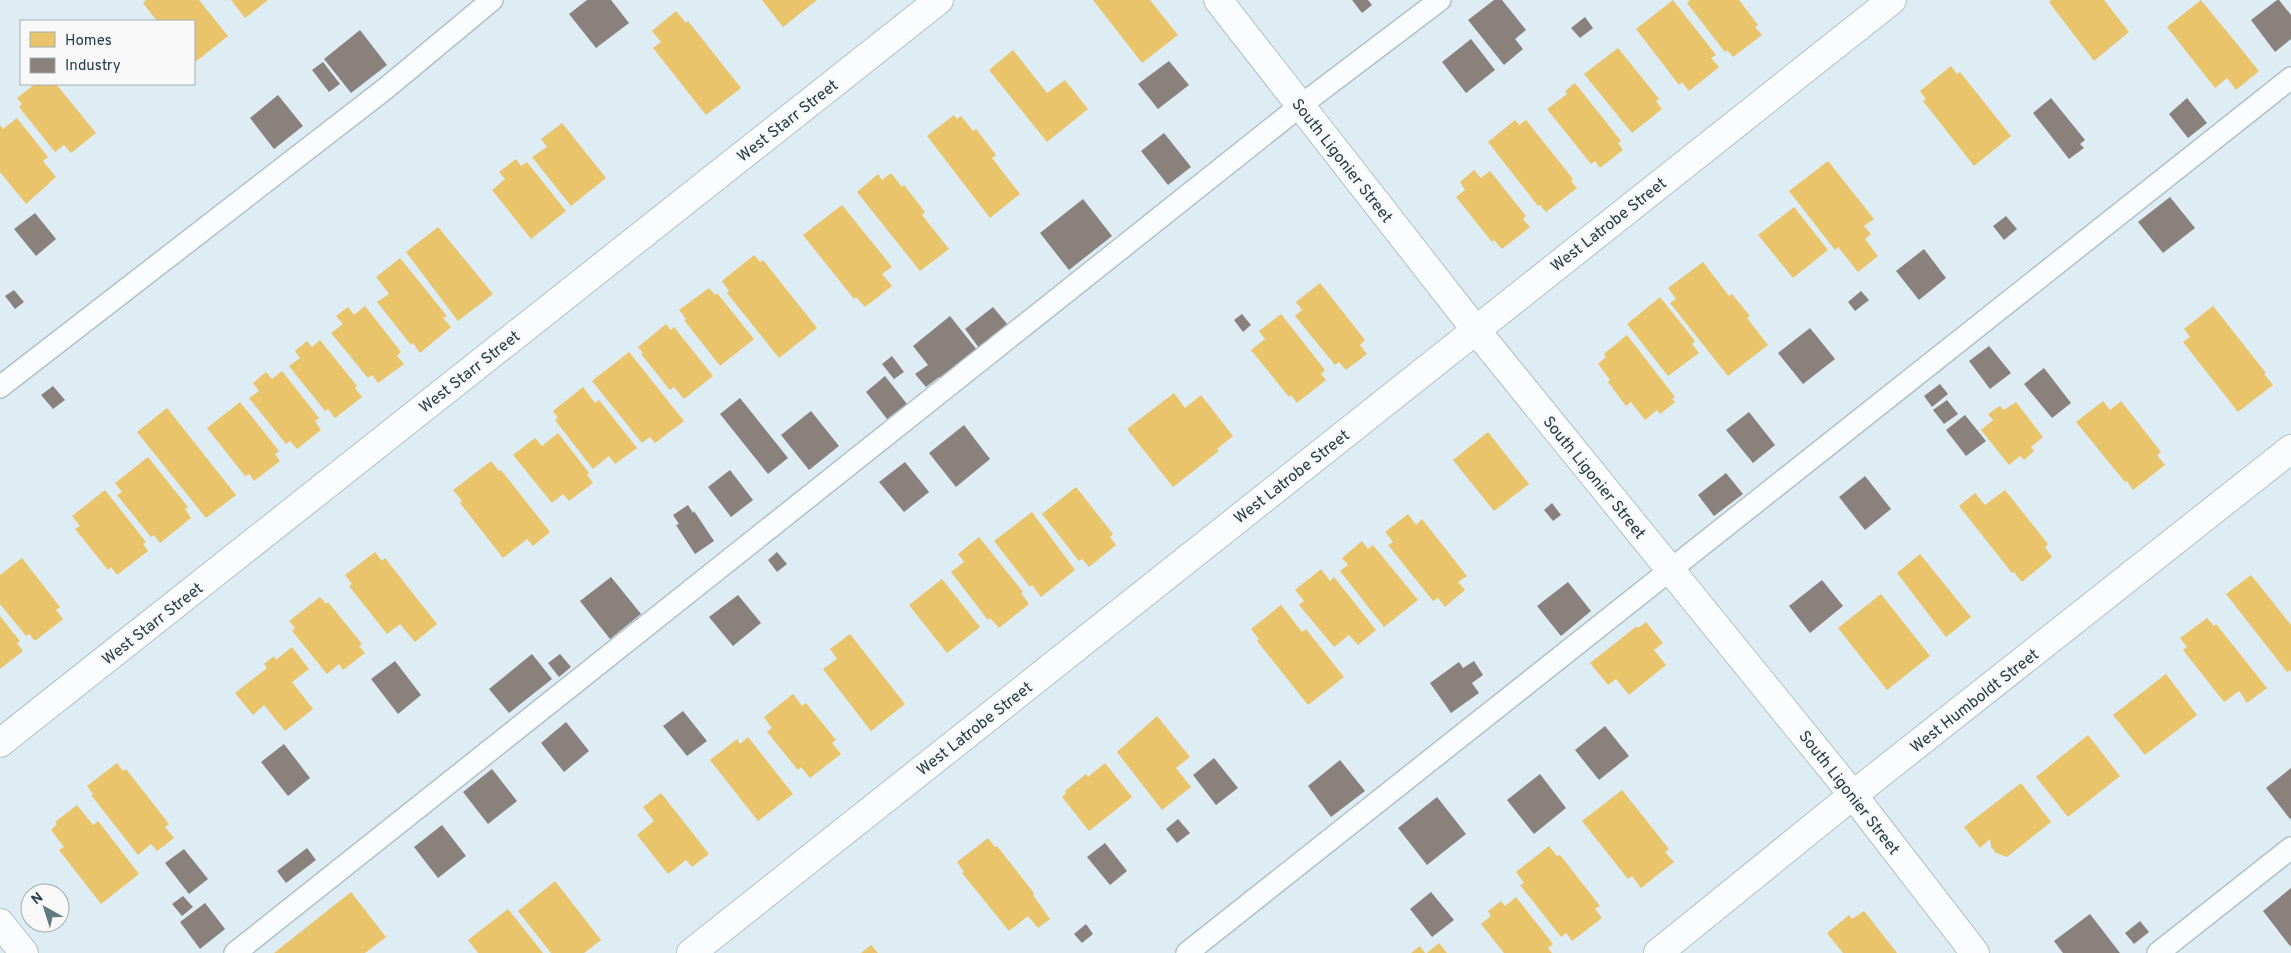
<svg xmlns="http://www.w3.org/2000/svg" width="2291" height="953" viewBox="0 0 2291 953" font-family="Overpass,sans-serif">
	<style>
		.homes { fill: #e9c46a }
		.industry { fill: #8a817c }
		.lines { fill: none; stroke-linecap: round; stroke-linejoin: round }
		.service-casing { stroke: #afc2ca; stroke-width: 24 }
		.minor-casing { stroke: #afc2ca; stroke-width: 30 }
		.service { stroke: #fafcfd; stroke-width: 21 }
		.minor { stroke: #fafcfd; stroke-width: 28 }
		.labels { text-anchor: middle; stroke-width: 5; stroke-linejoin: round; paint-order: stroke }
		.street-label { font-size: 16px; fill: #213c47; stroke: #f8f8f8 }
	</style>
	<rect width="100%" height="100%" fill="#deecf3"/>
	<path class="homes" d="M146,0H199L228,36L194,63V21H157L143,3Z
		M231,0H268L245,18Z
		M762,0H817L783,27Z
		M1093,0H1150L1178,35L1142,63Z
		M1673,0L1716,55L1711,58L1719,67L1689,91L1682,82L1679,85L1636,29Z
		M1690,0H1739L1758,25L1755,27L1762,35L1733,57L1727,50L1725,52L1687,3Z
		M2051,0H2104L2129,32L2094,61L2049,2Z
		M2201,0L2259,71L2236,90L2227,78L2215,88L2167,27Z
		M676,11L686,23L688,21L741,88L706,115L653,48L661,42L652,31Z
		M1618,48L1659,99L1656,101L1662,109L1632,133L1584,74Z
		M1013,50L1047,93L1065,80L1088,109L1047,142L989,70Z
		M1951,66L1957,74L1960,72L2011,136L1974,166L1923,101L1926,99L1920,91Z
		M1575,83L1621,141L1618,143L1623,150L1600,168L1595,161L1591,164L1547,109L1567,94L1565,91Z
		M35,84H44L46,86L48,84H56L96,133L71,153L64,145L55,152L19,107L22,104L17,98Z
		M954,115L957,119L961,116L973,131L976,129L996,155L992,158L1020,194L990,218L927,136Z
		M17,118L48,157L43,161L56,177L26,204L0,172V125L3,129Z
		M1515,120L1519,125L1526,120L1573,179L1571,181L1577,188L1546,212L1540,205L1538,206L1488,142Z
		M562,123L606,178L571,206L532,157L547,147L541,139Z
		M516,159L521,166L527,162L566,211L531,239L492,190L505,179L499,172Z
		M1828,161L1874,219L1864,226L1871,234L1865,239L1878,256L1858,272L1838,247L1835,250L1789,191Z
		M1474,170L1481,178L1490,171L1526,216L1523,219L1530,227L1502,249L1494,240L1492,242L1456,197L1465,190L1460,182Z
		M891,173L902,187L904,185L925,212L922,215L949,249L920,271L857,192L878,174L882,180Z
		M842,205L892,267L882,274L892,286L865,307L856,297L854,299L803,235Z
		M1794,207L1828,250L1793,278L1758,235Z
		M438,227L493,294L458,321L406,252Z
		M754,255L760,262L763,260L817,328L779,358L727,293L729,291L722,281Z
		M400,258L447,316L443,318L451,327L420,353L413,343L411,345L377,302L389,294L376,277Z
		M1703,262L1729,296L1732,294L1750,316L1747,318L1768,345L1728,376L1670,303L1676,299L1668,288Z
		M1320,283L1365,340L1360,345L1367,354L1346,370L1339,362L1335,365L1295,316L1302,310L1296,302Z
		M709,288L715,295L717,293L754,339L720,366L684,320L686,319L679,310Z
		M1660,297L1695,341L1692,344L1699,353L1668,376L1627,324Z
		M365,306L401,352L397,356L404,364L378,383L372,375L368,378L331,333L343,324L336,316L348,307L354,315Z
		M2213,306L2266,373L2264,374L2273,385L2238,412L2183,342L2190,337L2184,329Z
		M1281,314L1325,370L1321,374L1326,380L1297,403L1291,395L1289,397L1251,350L1265,339L1259,331Z
		M666,324L671,330L674,327L713,376L684,399L674,387L670,390L641,354L643,353L638,347Z
		M1627,335L1675,397L1672,399L1675,402L1660,414L1657,410L1645,420L1631,402L1626,406L1608,382L1610,380L1598,364L1606,357L1604,354Z
		M320,340L357,386L355,388L362,397L335,418L328,409L325,411L289,366L300,358L295,351L307,341L312,347Z
		M629,352L684,421L655,443L650,437L642,443L592,381Z
		M282,371L319,418L315,421L321,430L297,449L290,441L286,444L249,398L259,391L253,383L266,372L272,379Z
		M583,387L595,403L599,400L637,448L615,464L609,456L593,469L555,420L558,418L553,411Z
		M1174,393L1185,408L1201,395L1233,436L1217,449L1219,451L1173,487L1127,429Z
		M2103,401L2110,410L2121,401L2161,452L2157,455L2165,465L2133,490L2127,481L2125,482L2076,422Z
		M240,402L279,451L275,454L280,461L254,481L249,474L245,476L207,428Z
		M2016,402L2043,437L2031,447L2034,451L2024,460L2020,456L2009,465L1981,430L1993,420L1988,414L2000,406L2004,410Z
		M167,408L236,495L206,518L137,432Z
		M1488,432L1529,484L1494,511L1453,460Z
		M558,433L589,473L587,475L593,483L569,501L563,494L552,503L513,455L535,438L542,446Z
		M148,457L188,507L185,509L191,518L160,543L154,535L151,537L117,495L122,492L115,483Z
		M491,461L499,471L501,470L550,532L533,546L527,539L503,558L460,503L462,501L453,490Z
		M1076,487L1113,534L1110,537L1116,545L1089,567L1082,559L1079,561L1042,514Z
		M105,490L146,542L143,544L148,551L117,575L111,567L108,570L75,529L80,526L72,516Z
		M2005,490L2048,544L2045,547L2052,557L2022,582L2014,572L2012,573L1959,506L1975,493L1985,505Z
		M1032,512L1075,570L1041,597L1032,585L1030,587L994,541Z
		M1408,514L1416,525L1422,519L1467,576L1458,582L1465,590L1445,607L1438,598L1433,601L1388,545L1393,542L1385,532Z
		M979,537L1023,592L1021,593L1029,604L999,628L990,618L988,620L951,572L964,562L958,554Z
		M1362,541L1368,549L1373,545L1418,600L1384,627L1340,571L1348,565L1342,558Z
		M375,552L382,561L385,558L437,624L415,642L400,624L387,634L349,586L352,584L345,575Z
		M1920,554L1971,617L1946,637L1897,573Z
		M22,558L60,607L56,610L63,619L35,641L29,634L26,636L0,604V575Z
		M1321,569L1330,581L1334,577L1376,630L1358,645L1349,635L1334,647L1299,605L1304,601L1295,590Z
		M2251,575L2291,625V672L2290,670L2287,672L2226,594Z
		M942,579L980,627L947,653L909,605Z
		M1881,594L1930,656L1887,690L1838,628Z
		M320,597L326,604L328,602L362,644L359,646L365,653L343,670L339,664L327,674L292,631L295,628L289,621Z
		M1281,605L1302,632L1306,629L1344,677L1308,705L1257,641L1259,639L1251,629Z
		M0,616L20,641L17,643L23,651L0,669Z
		M2207,618L2214,626L2216,624L2267,688L2247,703L2239,691L2224,702L2183,650L2187,647L2180,638Z
		M1646,622L1663,643L1654,650L1666,665L1629,695L1616,679L1608,685L1590,663L1637,626L1638,628Z
		M850,634L905,704L871,731L823,669L837,659L830,649Z
		M292,647L309,669L292,682L313,709L285,731L264,705L253,715L235,693L267,668L264,664L274,656L276,660Z
		M2166,674L2197,715L2145,755L2113,715Z
		M793,694L802,706L806,703L836,740L832,743L841,754L810,778L801,767L798,770L767,732L772,728L764,717Z
		M1157,716L1190,757L1176,768L1191,787L1162,810L1117,752Z
		M2088,735L2120,776L2068,817L2036,777Z
		M748,737L793,794L758,821L710,760L737,739L740,744Z
		M117,763L123,771L126,769L169,824L165,827L174,838L157,851L151,844L138,855L91,795L93,794L87,786Z
		M1105,763L1132,797L1089,831L1062,797L1066,793L1065,791L1086,774L1088,777Z
		M2021,783L2051,822L2007,857L1996,853L1991,847L1990,839L1980,848L1964,827Z
		M1622,790L1669,849L1665,852L1674,862L1641,888L1632,876L1628,879L1582,821Z
		M661,793L709,854L692,867L686,860L668,874L637,835L654,821L643,807Z
		M77,805L93,825L98,821L139,874L101,904L59,850L64,847L51,830L57,824L55,822Z
		M988,838L995,847L997,846L1034,893L1033,895L1050,919L1038,928L1028,916L1009,931L962,873L964,872L957,862Z
		M1549,846L1557,856L1560,855L1600,906L1595,909L1602,918L1572,941L1566,933L1561,937L1520,885L1524,883L1516,872Z
		M555,881L601,940L584,953H551L518,911Z
		M351,892L386,937L365,953H274Z
		M1516,897L1553,944L1548,948L1552,953H1504L1481,924L1491,916L1488,911L1501,901L1505,906Z
		M508,909L543,953H478L468,940Z
		M1864,911L1897,953H1843L1827,933L1849,915L1852,919Z
		M1439,943L1447,953H1427Z
		M871,945L878,953H861Z
		M1420,946L1425,953H1411Z"/>
	<path class="industry" d="M587,0H611L629,23L596,48L569,14Z
		M1352,0H1368L1372,5L1362,13Z
		M1494,0H1502L1526,30L1515,39L1523,49L1504,65L1468,20Z
		M2277,0H2279L2291,15V39L2275,52L2251,20Z
		M1585,17L1593,28L1580,38L1571,28Z
		M360,30L387,65L351,93L324,59Z
		M1471,39L1495,70L1466,93L1442,62Z
		M1169,61L1189,85L1158,109L1138,84Z
		M323,62L340,84L329,92L312,70Z
		M278,95L303,126L274,149L250,118Z
		M2051,98L2085,140L2080,144L2084,148L2069,159L2033,113Z
		M2187,98L2207,123L2188,138L2169,114Z
		M1164,133L1191,167L1168,185L1141,151Z
		M2170,197L2195,228L2163,253L2138,222Z
		M1083,199L1112,236L1069,270L1040,233Z
		M35,213L56,239L36,256L14,229Z
		M2006,216L2017,229L2004,240L1993,226Z
		M1924,249L1946,278L1919,300L1896,271Z
		M14,290L24,302L15,309L5,296Z
		M1861,291L1869,300L1855,311L1848,302Z
		M993,307L1008,325L979,348L965,329Z
		M1242,314L1251,325L1243,332L1234,320Z
		M950,316L977,350L941,379L939,377L926,387L915,374L928,365L913,346Z
		M1810,328L1835,359L1803,384L1778,353Z
		M1989,346L2011,373L1990,389L1969,361Z
		M892,356L904,372L894,379L882,364Z
		M2044,368L2071,403L2052,418L2024,384Z
		M885,376L907,404L887,419L866,392Z
		M1940,384L1948,394L1932,407L1924,396Z
		M53,386L65,400L53,409L41,395Z
		M740,398L788,458L768,474L720,414Z
		M1947,400L1958,414L1944,424L1933,410Z
		M811,411L839,446L809,470L781,435Z
		M1749,412L1775,445L1753,463L1726,430Z
		M1965,415L1986,441L1966,456L1946,430Z
		M964,425L990,459L956,487L929,453Z
		M905,462L929,492L904,512L879,482Z
		M730,470L753,500L731,517L708,487Z
		M1726,473L1743,494L1714,516L1698,495Z
		M1865,476L1891,509L1865,530L1839,497Z
		M1552,503L1561,515L1553,521L1544,510Z
		M688,505L693,513L694,511L714,541L695,554L676,525L679,524L673,515Z
		M777,552L787,564L777,572L768,560Z
		M611,577L641,614L610,639L580,601Z
		M1822,580L1843,606L1810,633L1789,606Z
		M1568,582L1591,611L1561,636L1537,606Z
		M738,595L761,623L733,646L709,617Z
		M532,654L552,679L509,713L489,689Z
		M560,654L571,667L559,677L548,663Z
		M395,661L421,695L398,714L371,679Z
		M1474,661L1483,675L1472,683L1479,693L1451,713L1430,683L1459,662L1463,668Z
		M683,711L707,741L687,756L663,726Z
		M566,722L589,751L564,772L541,743Z
		M1605,726L1629,756L1599,780L1575,750Z
		M284,744L310,778L288,796L261,762Z
		M1214,758L1238,788L1216,805L1193,775Z
		M1340,760L1365,791L1331,817L1308,786Z
		M2291,768V818L2290,819L2266,788Z
		M492,769L517,801L488,824L463,792Z
		M1540,774L1566,808L1534,834L1507,800Z
		M1437,797L1466,834L1427,865L1398,828Z
		M1178,819L1190,833L1177,843L1166,829Z
		M442,825L466,856L438,878L414,847Z
		M1105,843L1127,871L1110,885L1087,857Z
		M307,848L316,860L286,883L277,871Z
		M184,849L208,879L189,894L165,863Z
		M2291,888V945L2290,946L2263,911Z
		M1431,892L1454,920L1432,937L1410,909Z
		M183,896L193,907L182,916L172,904Z
		M205,903L225,929L200,949L180,922Z
		M2090,914L2120,953H2063L2054,941Z
		M2140,921L2149,932L2134,944L2125,933Z
		M1086,924L1093,934L1082,943L1074,934Z"/>
	<g class="lines">
		<defs>
			<path id="service" d="M0,387L385,89L492,0
				M235,953L1300,106L1440,0
				M1187,953L2291,78
				M2158,953L2291,848"/>
			<path id="minor" d="M1218,0L1475,329L1853,795L1975,953
				M0,743L939,0
				M0,923L24,953
				M691,953L1892,0
				M1658,953L1853,795L2291,449"/>
		</defs>
		<use href="#service" class="service-casing"/>
		<use href="#minor" class="minor-casing"/>
		<use href="#service" class="service"/>
		<use href="#minor" class="minor"/>
	</g>
	<g class="labels">
		<g class="street-label">
			<text transform="translate(787 120) rotate(-38)" y="6">West Starr Street</text>
			<text transform="translate(1343 160) rotate(52)" y="6">South Ligonier Street</text>
			<text transform="translate(1608 224) rotate(-38)" y="6">West Latrobe Street</text>
			<text transform="translate(469 371) rotate(-38)" y="6">West Starr Street</text>
			<text transform="translate(1291 476) rotate(-38)" y="6">West Latrobe Street</text>
			<text transform="translate(1595 477) rotate(51)" y="6">South Ligonier Street</text>
			<text transform="translate(152 623) rotate(-38)" y="6">West Starr Street</text>
			<text transform="translate(1974 700) rotate(-38)" y="6">West Humboldt Street</text>
			<text transform="translate(974 728) rotate(-38)" y="6">West Latrobe Street</text>
			<text transform="translate(1850 792) rotate(52)" y="6">South Ligonier Street</text>
		</g>
	</g>
	<rect x="20" y="20" width="175" height="65" fill="#f8f8f8" stroke="#a2adb1"/>
	<rect x="30" y="32" width="25" height="15" fill="#e9c46a" stroke="#a2adb1"/>
	<text x="65" y="45" font-size="15" fill="#213c47">Homes</text>
	<rect x="30" y="58" width="25" height="15" fill="#8a817c" stroke="#a2adb1"/>
	<text x="65" y="70" font-size="15" fill="#213c47">Industry</text>
	<g transform="translate(45 908) rotate(321)"><circle r="24" fill="#f8f8f8" stroke="#a2adb1"/>
	<path d="M0-4L9 19L0 12L-9 19Z" fill="#637a83"/>
	<text y="-8" font-size="14" font-weight="bold" text-anchor="middle" fill="#213c47">N</text>
	</g>
</svg>
